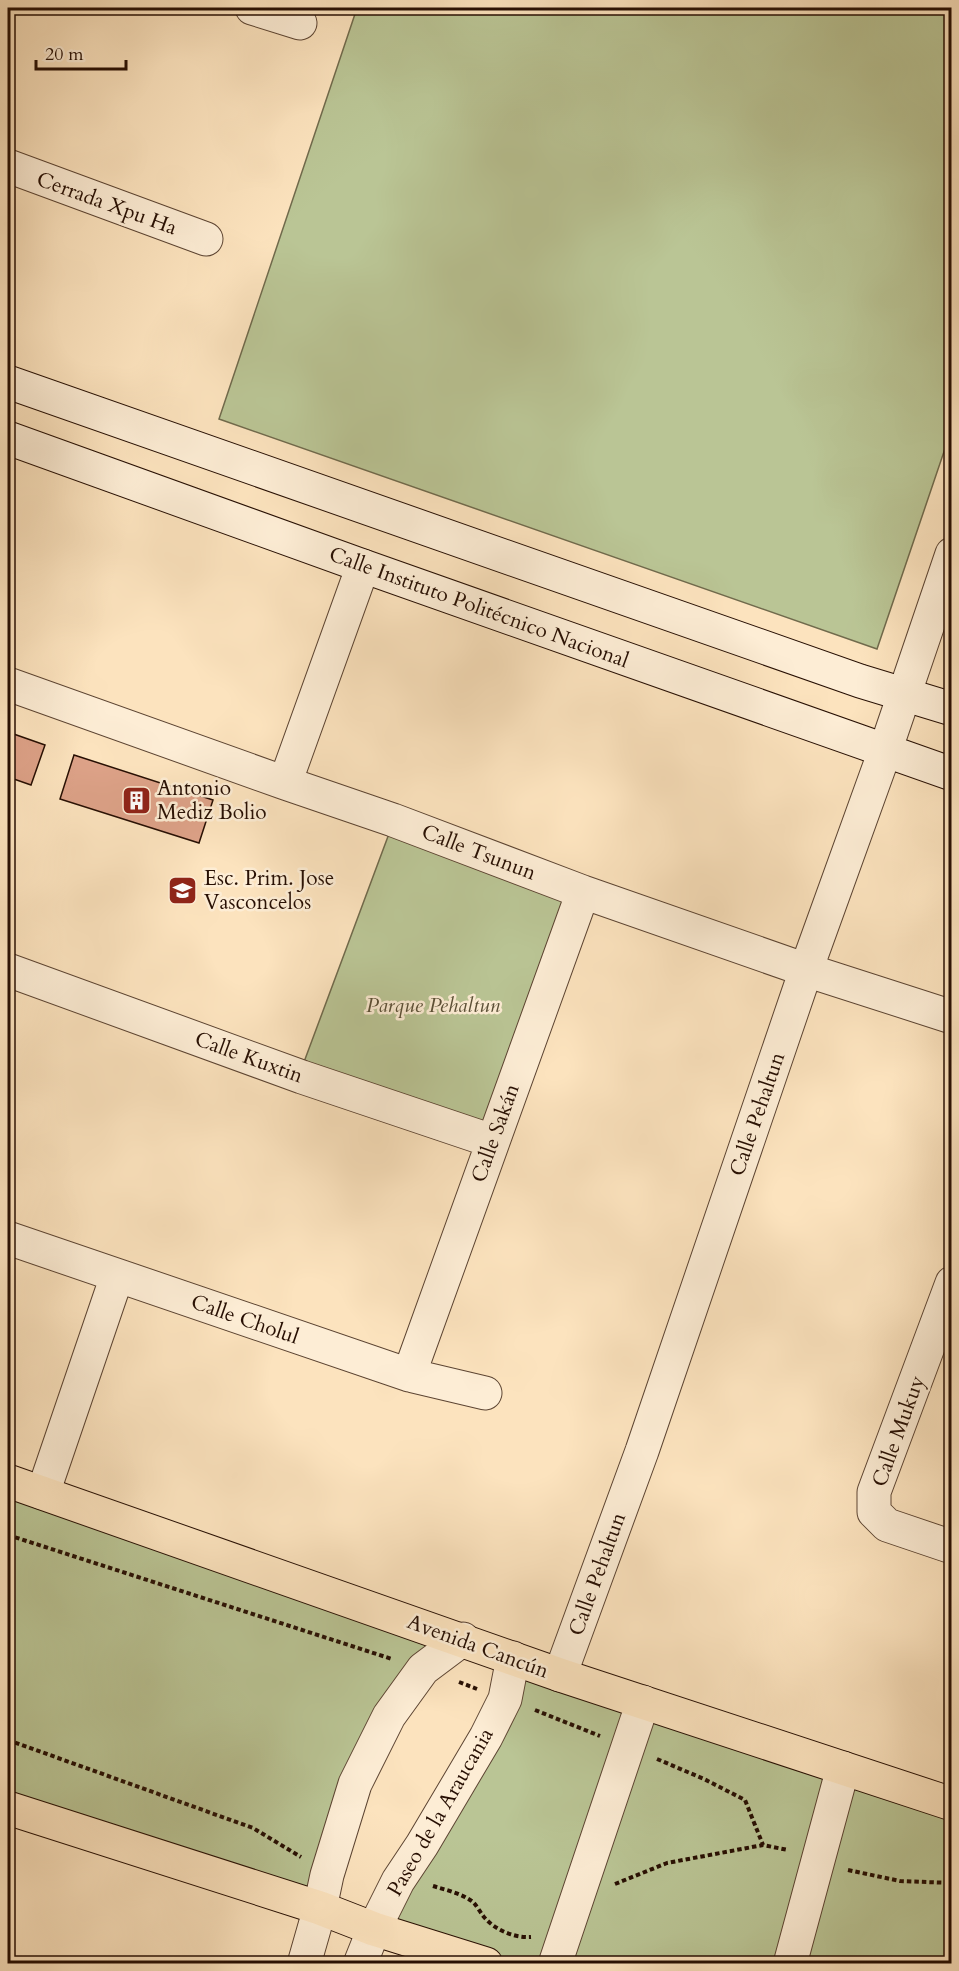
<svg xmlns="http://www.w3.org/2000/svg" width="959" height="1971" viewBox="0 0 959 1971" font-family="Cardo,serif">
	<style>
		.green { fill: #bac595; stroke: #706a4c; stroke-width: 1.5 }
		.building { fill: #dda288; stroke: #270f03; stroke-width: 1.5 }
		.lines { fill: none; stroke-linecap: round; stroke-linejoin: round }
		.street-casing { stroke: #5c4432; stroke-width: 35 }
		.secondary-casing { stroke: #270f03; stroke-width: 35 }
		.primary-casing { stroke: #270f03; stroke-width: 35 }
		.path { stroke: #270f03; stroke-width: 4; stroke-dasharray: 4.5 3; stroke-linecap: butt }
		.street { stroke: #fdedd5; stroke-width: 33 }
		.secondary { stroke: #fdedd5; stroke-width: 33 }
		.primary { stroke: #fce3be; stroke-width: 33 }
		.labels { text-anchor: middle; stroke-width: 5; stroke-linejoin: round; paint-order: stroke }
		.street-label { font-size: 21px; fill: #270f03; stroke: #fdedd5 }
		.poi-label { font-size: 21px; fill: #270f03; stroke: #fdedd5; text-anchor: start }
		.park-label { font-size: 21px; font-style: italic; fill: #5a4f36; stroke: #fdedd5 }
	</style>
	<rect width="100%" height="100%" fill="#fce3be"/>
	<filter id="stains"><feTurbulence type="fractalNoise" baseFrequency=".00333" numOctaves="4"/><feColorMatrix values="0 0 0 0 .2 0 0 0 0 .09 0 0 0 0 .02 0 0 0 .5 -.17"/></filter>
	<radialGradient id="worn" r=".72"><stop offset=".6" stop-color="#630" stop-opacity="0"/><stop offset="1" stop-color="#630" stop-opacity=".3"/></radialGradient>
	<path class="green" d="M357,8H951V431L877,649L219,419Z
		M393,823L582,891L493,1135L301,1070Z
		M8,1491L463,1639L389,1717L320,1908L8,1809Z
		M513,1658L951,1807V1963H481L374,1929Z"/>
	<path class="building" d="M8,732L45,745L31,785L8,777Z
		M74,755L213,800L199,843L60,799Z"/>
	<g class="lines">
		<defs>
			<path id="street" d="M252,8L300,23
				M8,166L206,239
				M8,684L285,783L393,820L583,892L806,970L952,1017
				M285,783L363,566
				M8,970L302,1077L492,1141
				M8,1238L409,1375L485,1393
				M952,1283L874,1492V1512L887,1525L952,1547
				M409,1375L583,892
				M43,1493L117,1276
				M560,1675L642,1451L806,970L885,751L952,554
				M304,1964L320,1908L327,1875L355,1784L389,1716L423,1669L463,1639
				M360,1964L374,1929L398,1881L422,1845L486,1737L505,1699L513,1658
				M555,1964L643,1702
				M790,1964L843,1768"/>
			<path id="secondary" d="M8,382L860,681L952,709
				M8,438L363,566L952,774"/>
			<path id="primary" d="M8,1481L560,1675L952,1804
				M8,1808L320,1908L374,1929L486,1964"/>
		</defs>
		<use href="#street" class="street-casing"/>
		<use href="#secondary" class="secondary-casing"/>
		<use href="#primary" class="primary-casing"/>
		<path class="path" d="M8,1535L392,1659
			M459,1682L477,1689
			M535,1710L600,1736
			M8,1740L253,1828L301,1857
			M657,1759L704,1779L745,1800L763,1845
			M848,1870L900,1881L952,1883
			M615,1884L667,1863L763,1845L788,1850
			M433,1886C446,1890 461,1893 473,1902C477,1906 480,1912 484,1917C495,1930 514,1938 531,1937"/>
		<use href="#street" class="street"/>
		<use href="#secondary" class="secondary"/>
		<use href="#primary" class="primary"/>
	</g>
	<defs>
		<symbol id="building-square" viewBox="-11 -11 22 22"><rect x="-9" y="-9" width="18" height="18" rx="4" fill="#8f2418" stroke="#fdedd5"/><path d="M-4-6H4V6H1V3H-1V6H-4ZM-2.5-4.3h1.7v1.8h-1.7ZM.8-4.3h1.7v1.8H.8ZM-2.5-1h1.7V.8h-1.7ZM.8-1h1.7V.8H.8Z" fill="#fff"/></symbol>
		<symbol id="school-square" viewBox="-11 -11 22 22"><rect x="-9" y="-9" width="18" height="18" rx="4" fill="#8f2418" stroke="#fdedd5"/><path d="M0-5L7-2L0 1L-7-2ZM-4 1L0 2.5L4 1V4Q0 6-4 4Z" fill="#fff"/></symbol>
	</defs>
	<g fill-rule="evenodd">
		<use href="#building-square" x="120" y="784" width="33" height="33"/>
		<use href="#school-square" x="166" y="874" width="33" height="33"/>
	</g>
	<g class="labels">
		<g class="street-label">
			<text transform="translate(107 203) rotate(20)" y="7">Cerrada Xpu Ha</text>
			<text transform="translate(479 607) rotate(20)" y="7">Calle Instituto Politécnico Nacional</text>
			<text transform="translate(479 852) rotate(21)" y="7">Calle Tsunun</text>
			<text transform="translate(249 1057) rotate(20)" y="7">Calle Kuxtin</text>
			<text transform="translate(757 1114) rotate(-71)" y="7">Calle Pehaltun</text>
			<text transform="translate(495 1133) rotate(-70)" y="7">Calle Sakán</text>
			<text transform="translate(245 1319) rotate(19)" y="7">Calle Cholul</text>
			<text transform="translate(898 1431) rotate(-70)" y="7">Calle Mukuy</text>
			<text transform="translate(597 1574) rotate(-70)" y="7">Calle Pehaltun</text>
			<text transform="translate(478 1646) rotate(20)" y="7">Avenida Cancún</text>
			<text transform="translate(440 1812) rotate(-60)" y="7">Paseo de la Araucania</text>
		</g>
		<g class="poi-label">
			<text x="157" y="795">Antonio<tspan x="157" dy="24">Mediz Bolio</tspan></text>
			<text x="204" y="885">Esc. Prim. Jose<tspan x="204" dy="24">Vasconcelos</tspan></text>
		</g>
		<g class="park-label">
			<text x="433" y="1012">Parque Pehaltun</text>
		</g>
	</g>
	<rect width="959" height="1971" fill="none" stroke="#fce3be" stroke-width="30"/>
	<rect x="9" y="9" width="941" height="1953" fill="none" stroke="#270f03" stroke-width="3"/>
	<rect x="15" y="15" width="929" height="1941" fill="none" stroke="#270f03" stroke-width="1.5"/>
	<path d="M36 60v9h90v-9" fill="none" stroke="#270f03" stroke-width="3"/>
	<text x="45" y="60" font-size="18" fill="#270f03" stroke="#fdedd5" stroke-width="4.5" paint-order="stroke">20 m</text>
	<rect width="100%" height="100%" filter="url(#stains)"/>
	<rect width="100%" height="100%" fill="url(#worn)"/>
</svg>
